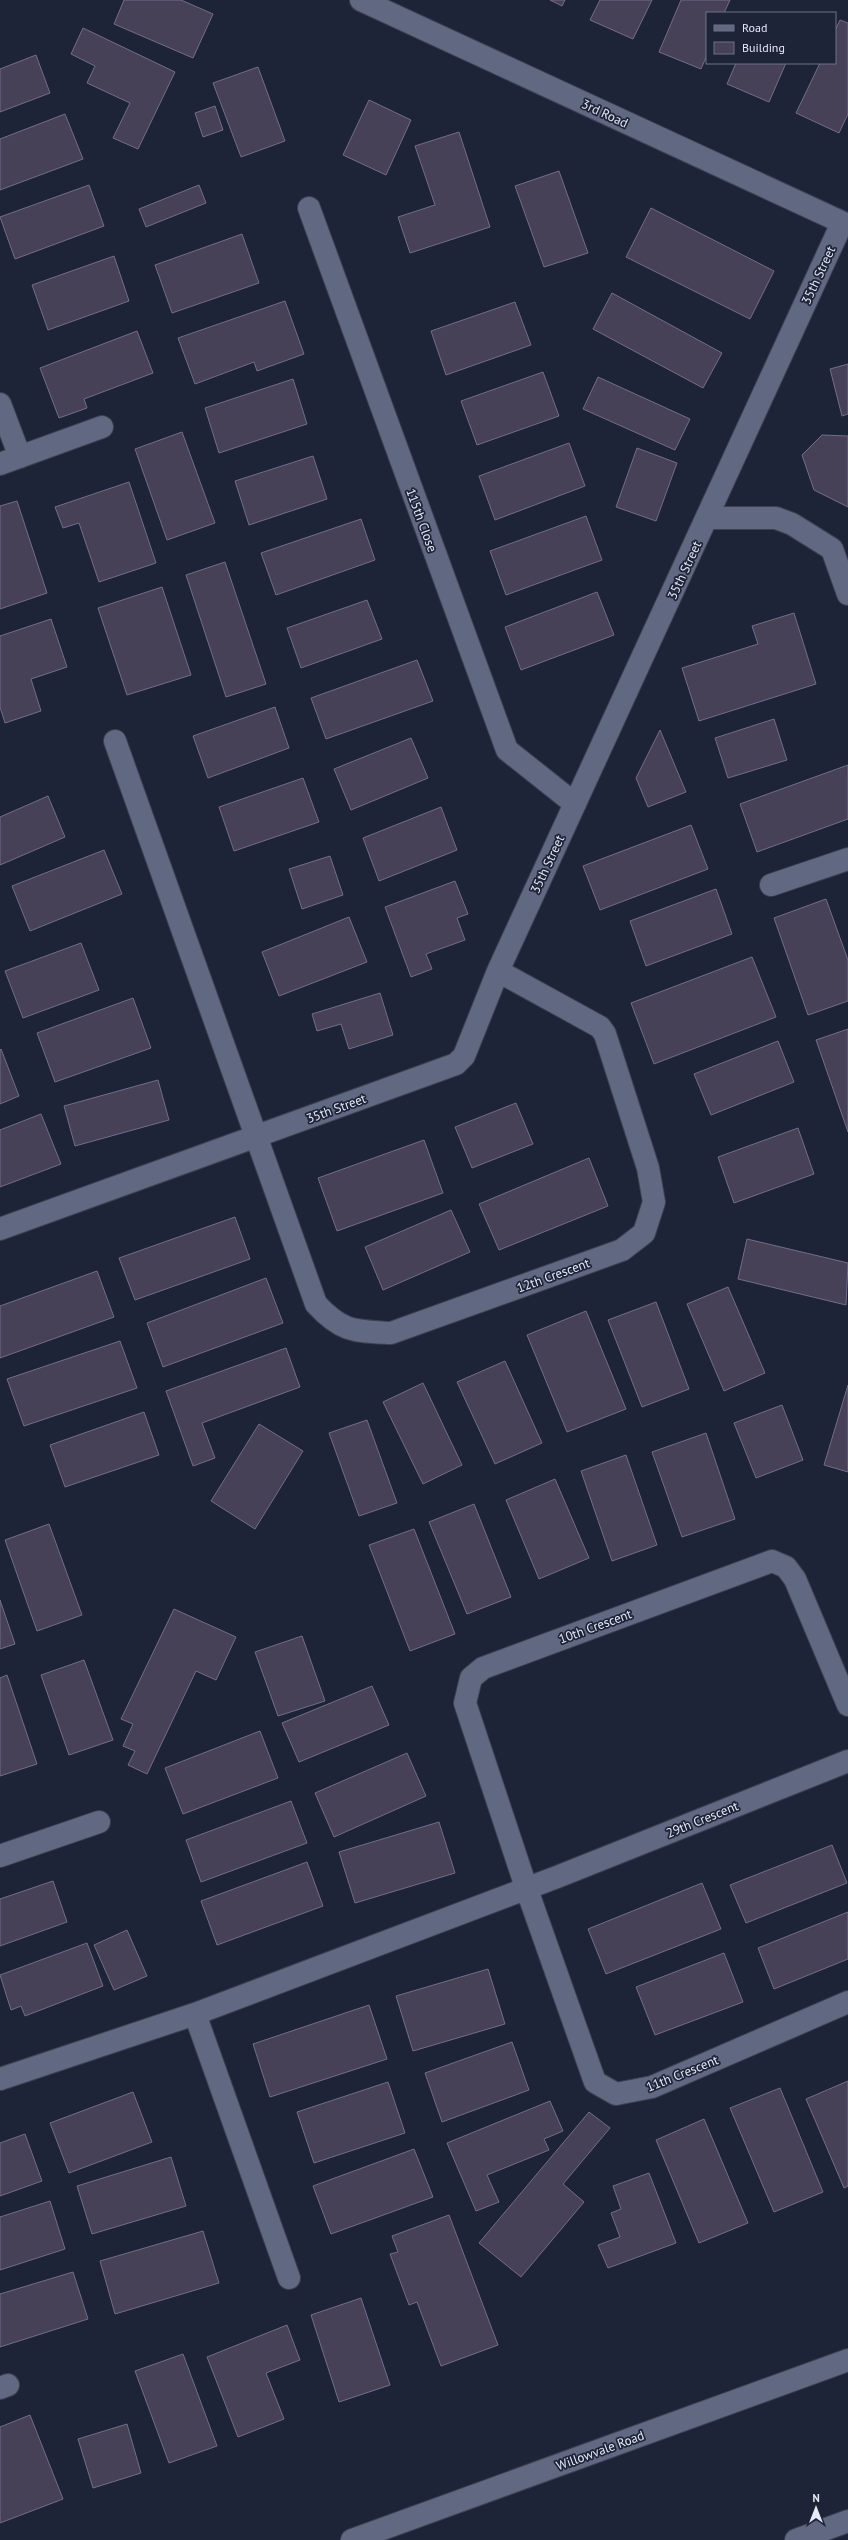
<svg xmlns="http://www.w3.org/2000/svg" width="848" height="2540" viewBox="0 0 848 2540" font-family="'PT Sans',sans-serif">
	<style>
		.building { fill: #474158; stroke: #736d87 }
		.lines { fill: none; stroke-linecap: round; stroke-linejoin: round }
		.minor-casing { stroke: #3d4153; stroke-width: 24 }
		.minor { stroke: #616982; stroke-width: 22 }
		.labels { text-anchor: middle; stroke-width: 3.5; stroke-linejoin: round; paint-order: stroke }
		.street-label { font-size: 13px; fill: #e5eaf8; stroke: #1d2438 }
	</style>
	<rect width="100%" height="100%" fill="#1d2438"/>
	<path class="building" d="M124,0H181L213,14L193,58L114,24Z
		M550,0H565L562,6Z
		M600,0H652L633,39L590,20Z
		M681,0H730L724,13H707V55L701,69L659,52Z
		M840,20L848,23V114L839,133L796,113L820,63H835V31Z
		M83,28L175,72L138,149L113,138L130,103L87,83L95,66L71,54Z
		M36,55L50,93L0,112V69Z
		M736,63H786L769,102L727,84Z
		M258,67L285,141L241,157L213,83Z
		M369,100L411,120L386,175L343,155Z
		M215,106L223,130L203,137L195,113Z
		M65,114L83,159L0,190V139Z
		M459,132L490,227L410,253L398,217L435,205L415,146Z
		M559,171L588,253L544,267L515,186Z
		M89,185L104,226L15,259L0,217Z
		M199,185L206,203L146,227L139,209Z
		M651,208L774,271L750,319L626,257Z
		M242,234L259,283L172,313L155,265Z
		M114,256L129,301L48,330L32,285Z
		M612,293L722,353L703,388L593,329Z
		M285,301L304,354L257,371L254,362L195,384L178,338Z
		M515,302L531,345L446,375L431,331Z
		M137,331L153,373L84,399L87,408L59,418L40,368Z
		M848,364V414L842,416L830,369Z
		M543,372L559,416L477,445L461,401Z
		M598,377L690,419L675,450L583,409Z
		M293,379L307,424L219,453L205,408Z
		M182,432L215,523L167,540L135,449Z
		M822,435L848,436V507L814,490L802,455Z
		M569,443L585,486L495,520L479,476Z
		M637,448L677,463L656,521L616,507Z
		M313,456L327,499L249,525L235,481Z
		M129,482L156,563L99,582L79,523L63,528L55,507Z
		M17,501L47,593L0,609V506Z
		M586,516L602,560L506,595L490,551Z
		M361,519L375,560L276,595L261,553Z
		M225,562L266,684L226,697L186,575Z
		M162,587L191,675L127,695L98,608Z
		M597,592L614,635L521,670L505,627Z
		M367,600L382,639L301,668L287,628Z
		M794,613L816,684L699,721L682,668L758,644L752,626Z
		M51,619L67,667L31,679L41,711L5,723L0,707V636Z
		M417,660L433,701L326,739L311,698Z
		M275,707L289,748L208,778L193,736Z
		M774,719L787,760L728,778L715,738Z
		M660,730L686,792L648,807L636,778Z
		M411,738L428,778L351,810L334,769Z
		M848,765V819L757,852L740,804Z
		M303,778L319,822L234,851L219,807Z
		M48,796L65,837L0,865V817Z
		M441,807L457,850L379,881L363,838Z
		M691,825L708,869L600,910L583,866Z
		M104,850L122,894L30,931L12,886Z
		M330,856L343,895L302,909L289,869Z
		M455,881L468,914L457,918L465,940L426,954L432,969L411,977L385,907Z
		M716,889L732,934L646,966L630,921Z
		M826,899L848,960V1001L808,1015L774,918Z
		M349,917L367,962L279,996L262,952Z
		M81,943L99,990L23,1018L5,971Z
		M752,957L776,1017L654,1064L631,1003Z
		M380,993L393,1035L349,1049L341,1024L317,1031L312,1014Z
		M133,998L151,1048L55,1082L37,1033Z
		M848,1029V1132L816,1040Z
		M778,1041L794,1082L711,1115L694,1074Z
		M1,1049L19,1096L0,1104V1050Z
		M158,1080L169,1120L75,1146L64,1106Z
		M516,1103L533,1144L472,1168L455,1127Z
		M41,1114L61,1164L0,1187V1130Z
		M798,1128L814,1174L734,1203L718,1157Z
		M424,1140L443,1193L337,1231L318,1178Z
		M589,1158L608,1206L499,1250L479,1204Z
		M451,1210L470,1252L383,1290L365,1247Z
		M235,1217L250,1259L135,1300L119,1258Z
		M747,1239L848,1263L846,1305L738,1279Z
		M97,1271L114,1317L0,1358V1306Z
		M266,1278L283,1323L163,1367L147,1323Z
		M728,1287L765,1373L724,1391L687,1304Z
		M656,1302L689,1389L642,1407L608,1320Z
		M586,1311L626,1409L567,1432L527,1335Z
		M120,1341L137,1388L24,1426L7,1379Z
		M286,1348L300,1387L202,1423L215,1458L193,1466L166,1391Z
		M505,1361L542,1443L495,1464L457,1382Z
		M423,1383L462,1465L423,1484L383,1402Z
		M848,1385V1472L824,1465Z
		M782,1405L803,1460L756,1478L734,1423Z
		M144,1412L159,1455L65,1487L50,1445Z
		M367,1420L397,1503L359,1516L329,1433Z
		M259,1424L303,1451L255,1529L211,1501Z
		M706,1433L735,1519L682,1537L652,1452Z
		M626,1455L657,1545L612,1561L581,1471Z
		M555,1479L589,1558L539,1579L506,1500Z
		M474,1504L511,1597L467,1614L429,1522Z
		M49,1524L82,1615L37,1631L5,1540Z
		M414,1529L455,1634L410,1651L369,1545Z
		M0,1600L15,1644L0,1649Z
		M174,1609L236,1637L216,1680L196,1671L147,1774L128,1765L135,1751L123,1746L133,1724L121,1719Z
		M302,1636L325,1701L278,1716L255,1652Z
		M84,1660L113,1740L69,1755L41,1675Z
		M7,1675L37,1764L0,1776V1678Z
		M372,1686L389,1725L299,1762L282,1723Z
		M260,1731L278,1778L183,1814L165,1768Z
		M407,1753L426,1796L334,1837L315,1793Z
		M291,1801L307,1843L201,1882L186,1840Z
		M439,1822L455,1873L355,1903L339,1852Z
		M832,1845L847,1883L746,1923L730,1885Z
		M307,1862L323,1906L217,1945L201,1901Z
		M53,1881L67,1922L0,1946V1899Z
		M702,1883L721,1929L606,1974L588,1929Z
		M848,1912V1959L774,1989L758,1948Z
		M127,1930L147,1976L114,1990L94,1945Z
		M87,1943L103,1986L25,2016L21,2006L11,2010L0,1975Z
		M724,1953L743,2002L655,2035L636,1987Z
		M488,1969L505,2024L413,2051L396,1996Z
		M369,2005L387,2059L270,2097L253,2044Z
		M512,2042L529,2090L442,2122L425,2073Z
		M848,2081V2186L844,2188L806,2099Z
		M388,2082L405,2133L314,2163L297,2112Z
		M780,2088L823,2192L774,2212L730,2108Z
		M133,2092L152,2142L69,2173L50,2123Z
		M550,2101L563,2131L544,2139L549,2150L487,2175L499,2202L476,2211L447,2143Z
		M589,2112L610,2128L563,2184L584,2202L521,2277L479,2243Z
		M704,2119L748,2223L699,2243L656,2140Z
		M25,2134L42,2181L0,2196V2143Z
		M414,2149L433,2197L331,2234L313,2186Z
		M171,2157L186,2206L92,2234L77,2186Z
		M649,2173L676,2243L608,2268L598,2245L620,2237L611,2213L621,2209L613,2186Z
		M50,2201L65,2249L0,2270V2217Z
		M449,2215L498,2345L441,2366L417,2302L409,2305L390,2254L398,2252L392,2236Z
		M203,2231L219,2283L115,2314L100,2261Z
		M73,2272L88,2319L0,2347V2294Z
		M361,2298L390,2385L339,2402L311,2315Z
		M287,2325L300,2360L266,2373L284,2419L238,2437L207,2357Z
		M183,2354L217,2446L169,2463L135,2371Z
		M30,2415L63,2499L0,2523V2427Z
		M127,2424L141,2473L93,2488L78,2439Z"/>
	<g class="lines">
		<defs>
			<path id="minor" d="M361,0L848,225
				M309,208L507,750L575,804
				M0,404L20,457
				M0,464L102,427
				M708,518H776L792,524L832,549L848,594
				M115,741L316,1304C342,1332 353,1331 391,1333L622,1250L644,1233L654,1202L648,1168L605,1034L600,1027L498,971
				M771,885L848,859
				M0,1229L456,1064L464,1056L498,971L842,223
				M848,1705L795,1579L786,1567L772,1561L483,1668L471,1678L465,1703L526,1887L595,2082L616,2094L652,2087L848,2002
				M0,1856L99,1822
				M195,2014L289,2278
				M0,2079L195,2014L557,1877L848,1761
				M0,2388L8,2385
				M352,2540L848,2360
				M796,2540L848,2521"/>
		</defs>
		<use href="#minor" class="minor-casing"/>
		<use href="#minor" class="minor"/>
	</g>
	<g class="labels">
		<g class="street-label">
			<text transform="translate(605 113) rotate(25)" y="5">3rd Road</text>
			<text transform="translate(818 275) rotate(-65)" y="5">35th Street</text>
			<text transform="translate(422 520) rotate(70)" y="5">115th Close</text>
			<text transform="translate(684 570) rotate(-65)" y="5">35th Street</text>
			<text transform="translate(547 864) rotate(-65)" y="5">35th Street</text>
			<text transform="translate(336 1108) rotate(-20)" y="5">35th Street</text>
			<text transform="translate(553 1275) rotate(-20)" y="5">12th Crescent</text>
			<text transform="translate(595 1626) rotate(-20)" y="5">10th Crescent</text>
			<text transform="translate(702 1819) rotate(-22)" y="5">29th Crescent</text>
			<text transform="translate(682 2073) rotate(-22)" y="5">11th Crescent</text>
			<text transform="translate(600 2450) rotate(-20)" y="5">Willowvale Road</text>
		</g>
	</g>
	<rect x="706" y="12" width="130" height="52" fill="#1d2438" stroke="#6d7385"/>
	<rect x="714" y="25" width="20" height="6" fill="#616982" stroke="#6d7385"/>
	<text x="742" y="32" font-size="12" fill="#e5eaf8">Road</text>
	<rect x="714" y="42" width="20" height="12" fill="#474158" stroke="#6d7385"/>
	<text x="742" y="52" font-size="12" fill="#e5eaf8">Building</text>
	<g transform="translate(816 2508)" stroke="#1d2438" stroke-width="3" paint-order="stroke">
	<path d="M0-3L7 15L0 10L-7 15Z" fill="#e5eaf8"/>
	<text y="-6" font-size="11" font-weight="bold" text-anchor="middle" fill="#e5eaf8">N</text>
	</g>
</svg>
